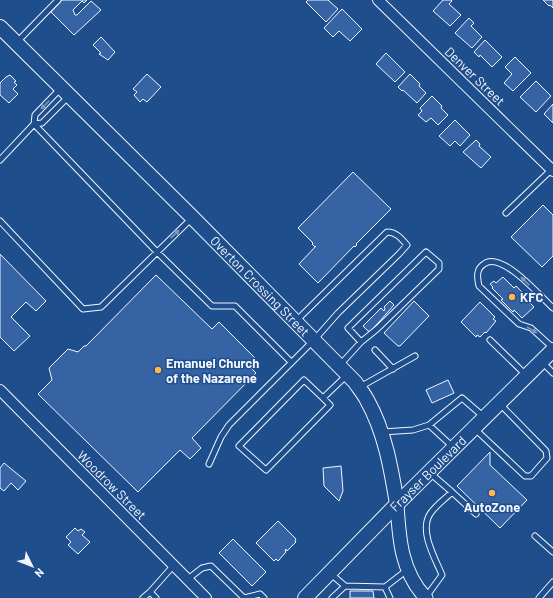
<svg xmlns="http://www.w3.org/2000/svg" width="553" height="598" viewBox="0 0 553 598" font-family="Barlow,sans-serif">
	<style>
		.building { fill: #3563a3; stroke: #f2f6ff }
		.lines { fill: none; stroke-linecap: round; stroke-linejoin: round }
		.service-casing { stroke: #f2f6ff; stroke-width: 7 }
		.minor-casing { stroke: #f2f6ff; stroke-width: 12 }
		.tertiary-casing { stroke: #f2f6ff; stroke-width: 15 }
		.secondary-casing { stroke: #f2f6ff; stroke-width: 16 }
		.service { stroke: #1f4e8c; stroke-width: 5 }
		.minor { stroke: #1f4e8c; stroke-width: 10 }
		.tertiary { stroke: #1f4e8c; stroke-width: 13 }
		.secondary { stroke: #1f4e8c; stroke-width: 14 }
		.oneway { fill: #7e9ac0 }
		.poi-dot { fill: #ffb74d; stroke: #1f4e8c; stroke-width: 1.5 }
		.labels { text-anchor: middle; stroke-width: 3; stroke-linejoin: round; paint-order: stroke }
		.street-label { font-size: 13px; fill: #f2f6ff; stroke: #1f4e8c }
		.poi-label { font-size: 13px; font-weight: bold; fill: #f2f6ff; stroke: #1f4e8c; text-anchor: start }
	</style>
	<rect width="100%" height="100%" fill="#1f4e8c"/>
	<path class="building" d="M62,0H87L84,3L82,1L73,10L75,15H77L91,1L101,10L74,35L51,12Z
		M308,0H328L338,9L326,22L306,2Z
		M443,0H451L452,1L449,4L461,15L450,26L433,11Z
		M543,0H553V8L550,5L549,6Z
		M342,9L362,29L350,41L339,31L333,37L324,28Z
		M469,18L474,23L471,26L482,37L472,48L455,33Z
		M101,37L115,52L108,60L99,54L101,53L93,45Z
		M485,40L502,57L492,67L480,55L479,57L474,52Z
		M386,53L405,72L395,82L376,64Z
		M515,57L531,73L513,91L504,83L512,74L505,67Z
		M147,74L161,87L147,102L143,99L140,102L134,95L137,92L133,89Z
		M410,74L420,84L419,86L426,93L417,103L403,90L402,91L398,87Z
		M10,75L16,81L14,82L17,85L13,89L18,94L9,103L0,95V83L6,77Z
		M536,81L551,96L536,112L520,97Z
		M432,96L442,106L441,108L448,115L438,125L431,118L426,122L418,115L422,111L420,108Z
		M553,104V123L544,114Z
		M455,120L470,135L460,146L455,141L450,146L439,136Z
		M476,140L480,144L479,146L491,157L481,168L463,152Z
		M353,172L391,209L356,244L357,245L355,247L354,246L318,283L299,264L316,246L315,247L312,244L313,243L298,228Z
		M543,205L553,215V256L542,267L511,237Z
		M0,254L46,301L36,311L26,302L11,317L30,336L14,351L0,337Z
		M156,275L212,329L219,322L256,359L249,366L256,373L192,438L201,448L190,459L180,450L138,492L38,394L52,380L49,368L68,349L78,352L84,346H86Z
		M503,277L514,288L516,286L524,294L522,295L534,307L522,318L514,310L513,312L501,300L503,299L492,288L493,287L490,284L494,281L496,283Z
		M390,301L394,305L370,332L367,330L363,326L381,308L384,311L385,309L384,307Z
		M414,301L429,316L400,346H398L384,333Z
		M480,302L495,317L493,319L496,321L486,333L485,332L480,337L477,335L476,337L461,322Z
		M448,380L454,393L432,403L426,390Z
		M490,452V465L527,500L500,528L457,486Z
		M4,463L26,481L18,490L11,483L4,491L0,488V468Z
		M341,466L343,491L339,501L324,486L323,468Z
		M278,521L296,539L295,541L296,542L287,551L286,549L285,551L286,552L278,561L276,559L274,561L256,543Z
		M75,528L78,531L81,529L85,532L82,535L90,542L78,554L68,545L71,542L66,537Z
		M233,539L266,572L252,586L219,553Z
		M350,591H373L374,598H350Z"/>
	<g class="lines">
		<defs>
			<path id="service" d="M17,42L58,0
				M34,124L157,252L212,306H235L291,362
				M34,124L42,123L68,97
				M0,160L34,124L35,115L60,89
				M506,213L551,170
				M0,221L83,309L101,307L192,218
				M553,308C541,297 501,250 484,264C476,269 477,277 479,286L519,324L531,328L553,348
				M490,340L526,375
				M375,350L393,369
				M542,362L553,373
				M340,365L361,342L377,329L439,269V263L426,252L348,328L361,342
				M360,387L415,356
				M323,398L304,380L239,446L266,470L330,405L323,398L347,375
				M429,425L453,447
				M475,429L525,476H531L547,458L546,451L500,404
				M382,432L413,430L429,425L462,398L484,417
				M209,464L221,437L229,425L315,339L338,313L399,254L407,245C401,238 396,232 387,232L296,321
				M452,492L476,514
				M535,536L553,552
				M331,574L345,586L385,587L407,570
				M188,579L202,568L211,566L244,598L260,594L264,598
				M385,587L390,598
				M150,592L174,565
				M426,597L442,575C435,558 419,531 430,514C435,506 445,499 452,492L430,473
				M143,598L150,592L156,598
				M332,598L345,586
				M539,598L553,582"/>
			<path id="minor" d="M378,0L553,171
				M0,390L206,598"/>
			<path id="tertiary" d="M397,504C399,538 401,572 426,598"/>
			<g id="secondary">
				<path id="s1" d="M0,27L192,217L355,382C359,388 364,394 367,400C385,432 391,468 397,504"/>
				<path id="s2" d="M305,598L397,504L553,350"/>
			</g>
		</defs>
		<use href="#service" class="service-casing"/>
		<use href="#minor" class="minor-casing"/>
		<use href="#tertiary" class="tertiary-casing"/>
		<use href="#secondary" class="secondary-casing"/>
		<use href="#service" class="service"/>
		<use href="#minor" class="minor"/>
		<use href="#tertiary" class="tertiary"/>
		<use href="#secondary" class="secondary"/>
	</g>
	<defs><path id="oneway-solid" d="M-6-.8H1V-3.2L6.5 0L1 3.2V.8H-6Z"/></defs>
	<g class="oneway">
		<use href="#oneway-solid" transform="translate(45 105) rotate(135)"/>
		<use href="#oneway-solid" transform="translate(175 234) rotate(-44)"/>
		<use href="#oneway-solid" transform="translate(525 281) rotate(-136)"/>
		<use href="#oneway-solid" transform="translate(532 330) rotate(31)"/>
	</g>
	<g class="poi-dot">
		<circle cx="512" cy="297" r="4"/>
		<circle cx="158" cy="370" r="4"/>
		<circle cx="492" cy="493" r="4"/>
	</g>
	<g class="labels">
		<g class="street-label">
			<text transform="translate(475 76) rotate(44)" y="5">Denver Street</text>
			<text dy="5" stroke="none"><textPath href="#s1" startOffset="367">Overton Crossing Street</textPath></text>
			<text dy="5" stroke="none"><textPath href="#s2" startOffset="175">Frayser Boulevard</textPath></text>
			<text transform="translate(112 485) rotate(45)" y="5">Woodrow Street</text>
		</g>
		<g class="poi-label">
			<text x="520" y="302">KFC</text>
			<text x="166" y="368">Emanuel Church<tspan x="166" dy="15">of the Nazarene</tspan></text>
			<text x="492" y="512" text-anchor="middle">AutoZone</text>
		</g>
	</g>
	<g transform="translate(32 566) rotate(133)" stroke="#1f4e8c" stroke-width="3" paint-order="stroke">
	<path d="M0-3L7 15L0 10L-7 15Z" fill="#f2f6ff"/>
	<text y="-6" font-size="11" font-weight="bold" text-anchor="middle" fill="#f2f6ff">N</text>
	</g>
</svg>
